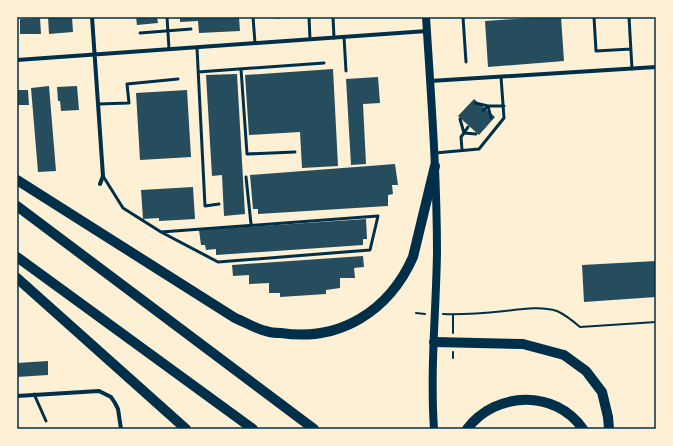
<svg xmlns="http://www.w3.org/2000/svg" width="673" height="446" viewBox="0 0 673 446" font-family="'PT Sans',sans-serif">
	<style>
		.building { fill: #264d5e }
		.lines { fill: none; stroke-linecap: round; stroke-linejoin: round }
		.path { stroke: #003049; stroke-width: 2 }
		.service { stroke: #003049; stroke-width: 3 }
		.minor { stroke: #003049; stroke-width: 4 }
		.secondary { stroke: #003049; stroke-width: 8 }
		.motorway { stroke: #003049; stroke-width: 10 }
		.neatline { fill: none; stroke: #003049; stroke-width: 1.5 }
	</style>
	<rect width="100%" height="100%" fill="#fdf0d5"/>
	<path class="building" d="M48,17H72L73,32L49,34Z
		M136,17H157L158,23L137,25Z
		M180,17H239L240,31L199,33L198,21L180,22Z
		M546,17H561L564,61L488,67L485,21Z
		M40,18L41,34H20V19Z
		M333,69L338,166L302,168L300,132L249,135L245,75Z
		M237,74L245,214L224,216L222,175L212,176L206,75Z
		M378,77L380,103L363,104L366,164L351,165L346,79Z
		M49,86L56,171L38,172L31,88Z
		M77,86L79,110L61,111L60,101H58L57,87Z
		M17,90H28L29,105H17Z
		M187,90L191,157L140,160L136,93Z
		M474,99L495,117L479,135L458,116Z
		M395,164L398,185H392L393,194L388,195V206L258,214V209H253L250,175Z
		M193,187L195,219L159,221V218L143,219L141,190Z
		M366,219L367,239H363V245L216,255V249L206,250L205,245H201L199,230Z
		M363,256L364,267L354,268L355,278H340V288L326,290V294L280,297V293H269V283L249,284V275L233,276L232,265Z
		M656,261V297L584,302L582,265Z
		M48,361V375L17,377V363Z"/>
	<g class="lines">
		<path class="path" d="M416,313L425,314
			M443,314C464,315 485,313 505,311C522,309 541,306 557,311C566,315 573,321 580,327L656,322
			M453,314V333
			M453,352V358"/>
		<path class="service" d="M167,17L169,49
			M253,17L255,43
			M275,17H280
			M309,17L310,39
			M333,17L334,38
			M463,17L466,62
			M594,17L596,51L631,49
			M629,17L632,69
			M140,33L191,29
			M344,37L346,71
			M197,48L205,206L219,204
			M241,69L247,154L295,152
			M198,72L324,63
			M475,103L488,106L491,118
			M98,104L129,103L127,84L178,79
			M483,111L488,106H504
			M460,119L464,133L468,127
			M462,150L461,137L464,133L476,134
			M435,153L479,149L504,118L501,77
			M103,176L123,208L161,232L218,262L370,250L378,216L161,232
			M246,177L251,224
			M34,394L46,421"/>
		<path class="minor" d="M92,17L103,176L100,184
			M17,60L427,31
			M430,81L656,67
			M17,396L99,391L111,397L115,403L118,409L121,429"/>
		<path class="secondary" d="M426,17C431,96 437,174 437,253C436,312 430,370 434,429"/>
		<path class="motorway" d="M17,180L235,318C245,322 256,329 266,331C271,333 276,333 281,333C340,342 389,311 413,257L435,166
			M17,206L314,429
			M17,257L253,429
			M17,278L186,429
			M434,342L523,344L564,355L586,371L602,392L608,417L609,429
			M467,429C496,391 555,389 583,429"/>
	</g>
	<rect width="673" height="446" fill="none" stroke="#fdf0d5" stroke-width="36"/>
	<rect x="18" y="18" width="637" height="410" class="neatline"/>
</svg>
